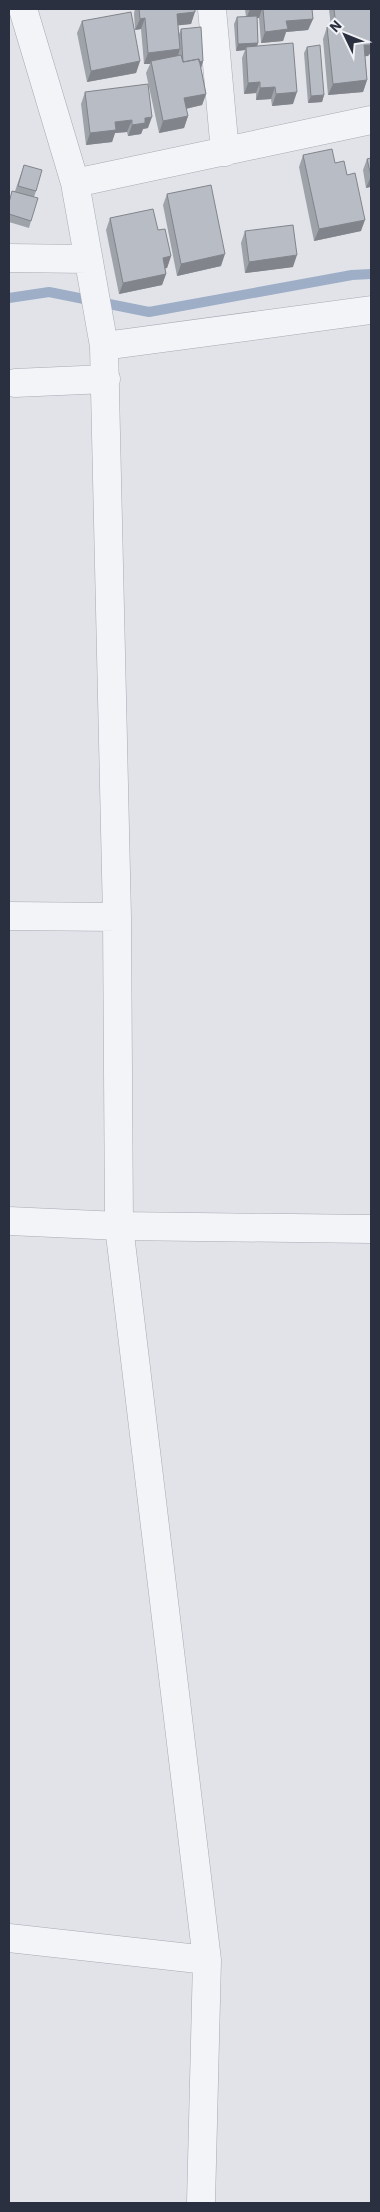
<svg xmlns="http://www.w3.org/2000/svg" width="380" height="2212" viewBox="0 0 380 2212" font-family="'IBM Plex Sans',sans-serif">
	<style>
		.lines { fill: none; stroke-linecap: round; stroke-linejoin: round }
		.stream { stroke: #9eaec7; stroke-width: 10 }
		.minor-casing { stroke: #a6aab3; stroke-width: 29 }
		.minor { stroke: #f3f4f7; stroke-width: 28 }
		.wall { fill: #9ea2a9 }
		.shaded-wall { fill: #81848a }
		.building { fill: #b8bcc5; stroke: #81848a }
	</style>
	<rect width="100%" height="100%" fill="#e1e3e9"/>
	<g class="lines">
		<path class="stream" d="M9,298L49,292L149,312L352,275L371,274"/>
		<defs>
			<path id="minor" d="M23,9L75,183L104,346L117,917L119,1226L207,1960L201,2203
				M212,9L225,152
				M75,183L371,120
				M9,258L87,259
				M104,346L371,310
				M15,383L106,379
				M9,916L117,917
				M9,1221L119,1226L371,1229
				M9,1938L207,1960"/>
		</defs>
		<use href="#minor" class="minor-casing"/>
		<use href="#minor" class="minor"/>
	</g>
	<path class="wall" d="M135,9H195L191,24L178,25L179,34L181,29L203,61L201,68L206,94L202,105L186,109L188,116L184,128L159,133L146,73L150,64H144L141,29L135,30L134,13Z
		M245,9H312L313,19L308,30L286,32L283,41L261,43L259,18H257L258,43L257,46L293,104L272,106L271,99L256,100V93L244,94L242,58L245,50L236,51L234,24L237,17H246Z
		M329,9H371V52L368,56H365L367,80L363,92L328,95L323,39L327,27H331Z
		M82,21L140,61L136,73L87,82L77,33Z
		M307,47L324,95L322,102L308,103L304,53Z
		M85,92L148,128L143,129L141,134L128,136L127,132L115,133L112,142L86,145L81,104Z
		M303,155L335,163L361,231L314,241L299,167Z
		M371,158V195L370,187L366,188L363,170L367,159Z
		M24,165L36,191L34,197L31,221L29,228L9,222V201L12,191H15Z
		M167,194L221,266L177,276L163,205Z
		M110,218L158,230L171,256L167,268H165L166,274L162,285L119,294L106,230Z
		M245,231L293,267L245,273L241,243Z"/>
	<path class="shaded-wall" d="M250,9H262L259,18L246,19Z
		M195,12L191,24L173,26L177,14Z
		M145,18L141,29L135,30L140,19Z
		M313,19L308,30L286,32L283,41L261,43L265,32L286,21Z
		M258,43L256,50L246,47L245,50L236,51L238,44Z
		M364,45H371V52L368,56L360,57Z
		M180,49L176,61H151L150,64H144L148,53Z
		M140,61L136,73L87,82L91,71Z
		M203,61L201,68L183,63Z
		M367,80L363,92L328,95L333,84Z
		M260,82L256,93L244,94L248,83Z
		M275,87L271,99L256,100L260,88Z
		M297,92L293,104L272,106L276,94Z
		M206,94L202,105L180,110L184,98Z
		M324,95L322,102L308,103L311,96Z
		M188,116L184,128L159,133L163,121Z
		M152,117L148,128L143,129L141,134L128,136L132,125L145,118Z
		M132,120L127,132L115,133L112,142L86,145L90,133L115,122Z
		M371,176V184L370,187L366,188Z
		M365,220L361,231L314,241L319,229Z
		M225,254L221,266L177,276L181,264Z
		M297,255L293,267L245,273L249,262Z
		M171,256L167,268L159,270L163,258Z
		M166,274L162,285L119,294L123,283Z"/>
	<path class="building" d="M139,9H195V12L177,14L180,49L148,53L145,18L140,19Z
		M263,9H312L313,19L286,21L288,29L265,32Z
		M334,9H371V45H364L367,80L333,84L327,27L336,26Z
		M131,12L140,61L91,71L82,21Z
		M257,16L258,43L238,44L237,17Z
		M201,27L203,61L199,62V59L183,62L181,29Z
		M293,43L297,92L276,94L275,87L260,88V82L248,83L246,47Z
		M320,45L324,95L311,96L307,47Z
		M181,55L183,62L199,59L206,94L184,98L188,116L163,121L151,61Z
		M148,84L152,117L145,118V123L132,125V120L115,122L116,130L90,133L85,92Z
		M332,149L335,163L344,161L347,175L355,173L365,220L319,229L303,155Z
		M371,158V176L367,159Z
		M24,165L42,170L36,191L18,186Z
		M211,185L225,254L181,264L167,194Z
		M12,191L38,198L31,221L9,214V203Z
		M153,209L158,230L165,229L171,256L163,258L166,274L123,283L110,218Z
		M293,225L297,255L249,262L245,231Z"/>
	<rect width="380" height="2212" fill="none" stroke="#2a303f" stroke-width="20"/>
	<g transform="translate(345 35) rotate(313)" stroke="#f0f2f6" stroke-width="4" paint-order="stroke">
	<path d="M0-4L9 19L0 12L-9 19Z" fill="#2a303f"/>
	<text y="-8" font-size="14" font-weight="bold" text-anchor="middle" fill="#2a303f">N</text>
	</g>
</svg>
